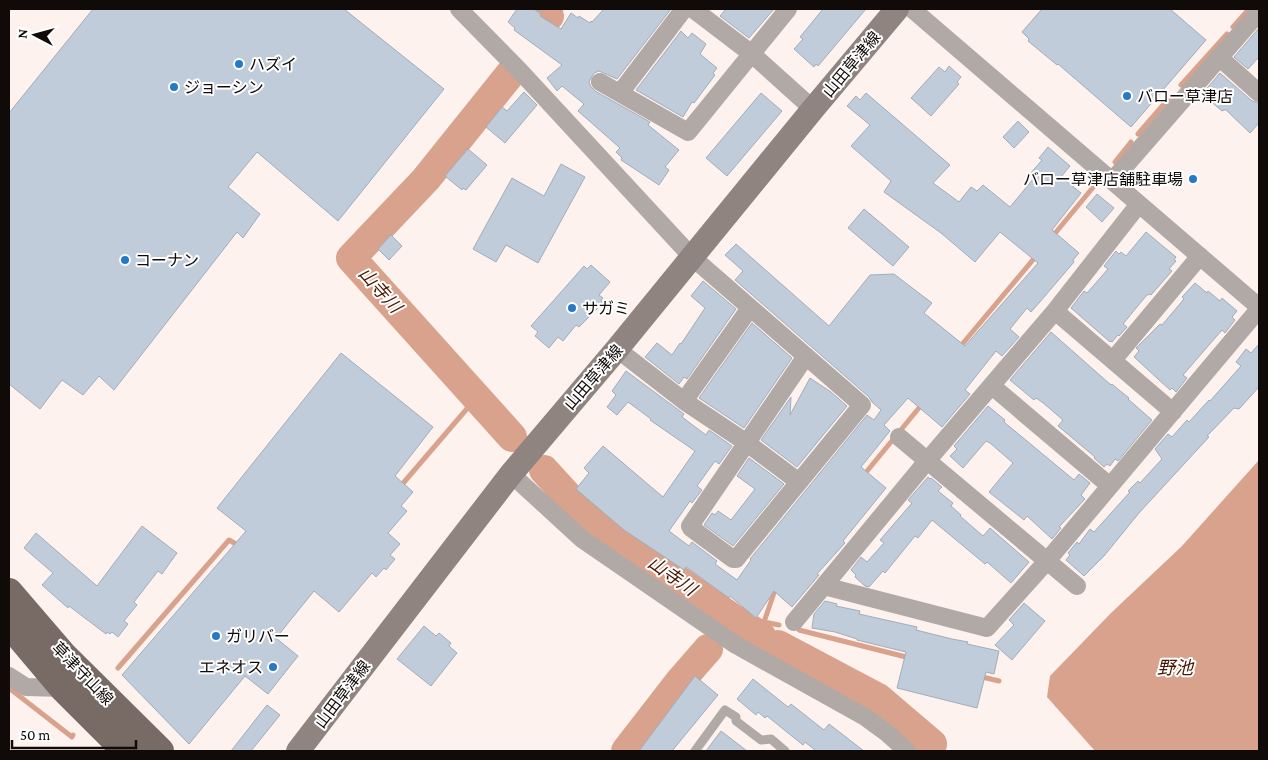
<svg xmlns="http://www.w3.org/2000/svg" width="1268" height="760" viewBox="0 0 1268 760" font-family="'Crimson Pro','Noto Sans JP',serif">
	<style>
		.forest { fill: #d9a28c }
		.lines { fill: none; stroke-linecap: round; stroke-linejoin: round }
		.stream { stroke: #d9a28c; stroke-width: 5 }
		.river { stroke: #d9a28c; stroke-width: 30 }
		.building { fill: #c0ccd9; stroke: #a1adba }
		.service { stroke: #b1a9a6; stroke-width: 9 }
		.minor { stroke: #b1a9a6; stroke-width: 18 }
		.secondary { stroke: #8f8480; stroke-width: 24 }
		.primary { stroke: #786a65; stroke-width: 28 }
		.poi-dot { fill: #257ac8; stroke: #fff; stroke-width: 2 }
		.labels { text-anchor: middle; stroke-width: 4; stroke-linejoin: round; paint-order: stroke }
		.poi-label { font-size: 16px; fill: #100a08; stroke: #fff; text-anchor: start }
		.street-label { font-size: 16px; fill: #100a08; stroke: #fff }
		.water-label { font-size: 18px; font-style: italic; fill: #491700; stroke: #fff }
	</style>
	<rect width="100%" height="100%" fill="#fef2ee"/>
	<path class="forest" d="M1259,460V751H1095L1047,697L1050,676L1111,613L1182,546Z"/>
	<g class="lines">
		<path class="stream" d="M1233,27L1249,9
			M1181,85L1227,34
			M1138,134L1170,97
			M1115,162L1131,142
			M1052,237L1095,185
			M959,348L1037,255
			M863,476L923,403
			M399,488L477,397
			M764,622L779,625
			M799,630L910,658
			M757,634L764,622L776,587
			M118,668L229,540L241,547
			M978,676L999,681
			M9,688L72,737L73,735"/>
		<path class="river" d="M544,9L549,16
			M511,73L426,179L351,258L512,437
			M544,470L586,516L735,620L761,636
			M778,645L878,698L932,744
			M626,751L681,680L708,649"/>
	</g>
	<path class="building" d="M93,9H344L444,89L338,221L257,152L228,187L260,214L243,238L237,232L114,390L99,376L83,395L62,380L40,409L9,384V113Z
		M517,9H534L541,14L540,16L561,29L571,13L578,18L579,16L590,23L591,21L592,22L604,9H671L617,79L599,71L594,73L589,82L591,87L595,91L650,122L648,125L679,150L665,167L669,170L659,185L621,160L622,158L616,152L620,148L578,111L584,104L562,86L557,91L547,78L562,65L514,30L515,28L508,22Z
		M726,9H774L749,38L720,16Z
		M823,9H866L818,66L816,64L814,67L794,49L803,39L800,37Z
		M1042,9H1170L1206,40L1131,127L1058,64L1057,65L1028,41L1029,39L1022,32Z
		M1259,28V57L1248,69L1234,57Z
		M681,31L688,38L692,33L706,44L700,54L717,68L713,73L715,75L694,103L692,102L683,117L636,90Z
		M949,66L961,77L957,82L959,84L931,116L911,98L939,67L945,72Z
		M1220,73L1252,101L1259,103V123L1250,133L1226,110H1224L1222,111L1202,94Z
		M524,92L537,105L505,143L486,127L502,107L507,111Z
		M761,93L782,111L727,176L706,158Z
		M866,93L950,165L933,183L959,202L971,187L977,191L983,185L1010,207L1034,178L1030,174L1042,160L1039,158L1048,147L1070,166L1061,177L1081,193L1052,230L1079,253L1073,260L1074,262L1039,303L1031,312L1027,308L1010,329L1019,337L1002,356L996,351L965,390L970,394L942,427L908,398L884,425L890,431L861,467L886,488L843,541L845,543L817,574L819,575L792,607L774,591L756,618L730,596L729,598L686,567L684,570L624,530L576,489L589,473L584,468L603,446L663,497L695,451L650,420L651,419L628,402L617,415L607,407L616,395L612,391L626,371L684,414L682,417L706,435L709,430L732,446L719,464L715,461L697,486L702,490L692,503L690,501L669,531L689,546L692,542L717,561L715,564L737,580L751,560L750,559L867,415L874,420L881,410L872,402L869,397L735,280L743,271L725,255L736,244L829,326L870,275L894,274L932,303L924,313L965,346L1038,263L1000,232L975,262L941,233L884,192L891,181L851,146L870,125L847,106L856,96L860,100Z
		M1018,121L1029,132L1014,148L1003,137Z
		M468,149L487,165L466,190L463,188L462,190L445,176Z
		M561,164L585,177L538,263L506,245L496,262L473,249L512,178L544,196Z
		M1097,194L1114,208L1102,222L1086,207Z
		M864,209L909,247L893,266L848,228Z
		M1146,232L1176,257L1174,260L1176,261L1169,269L1172,271L1151,295L1149,294L1146,296L1123,324L1127,327L1119,336L1118,335L1112,342L1111,341L1110,342L1071,308L1084,291L1087,293L1108,269L1104,266L1116,251L1119,254L1121,252L1126,256Z
		M391,235L402,246L389,260L378,249Z
		M591,265L610,282L599,295L603,298L601,301L603,303L579,327L576,325L563,341L558,337L549,348L535,336L538,332L531,326L584,266L587,269Z
		M703,281L736,309L687,379L684,377L679,384L645,357L657,343L672,355L680,343L681,344L705,308L691,296Z
		M1195,283L1207,293L1208,291L1220,301L1222,298L1237,311L1232,317L1235,320L1225,333L1222,330L1183,375L1187,378L1176,392L1172,388L1170,390L1134,357L1139,351L1136,348L1160,324L1162,325L1184,299L1182,297Z
		M752,323L792,358L744,428L699,398Z
		M1051,332L1111,385L1112,384L1119,390L1129,398L1128,399L1152,420L1118,461L1115,459L1110,466L1107,464L1104,467L1094,458L1095,457L1058,426L1063,420L1042,402L1036,398L1034,400L1010,380Z
		M1259,344V387L1239,409L1234,408L1207,436L1209,437L1139,513L1104,556L1084,576L1066,560L1070,555L1068,553L1077,542L1079,544L1090,529L1094,532L1130,492L1128,491L1138,481L1140,483L1162,459L1155,449L1168,434L1172,437L1187,420L1189,422L1209,400L1210,401L1241,366L1236,362L1246,349L1251,353Z
		M341,353L433,427L395,476L413,492L401,506L407,511L388,533L400,544L390,555L395,559L386,570L384,568L376,577L372,573L339,612L314,591L276,638L298,656L268,694L245,676L189,744L122,675L246,531L217,508Z
		M810,378L831,392L847,406L797,467L761,440L791,397L790,415Z
		M988,406L1005,420L1004,422L1074,480L1079,474L1090,483L1081,495L1085,499L1059,527L1061,528L1052,539L1027,516L1024,520L989,492L1013,463L990,443L986,441L963,468L950,456L957,449L954,446Z
		M749,458L784,484L733,546L704,525L712,513L715,515L718,511L731,520L755,489L737,476Z
		M928,477L930,479L931,478L942,487L938,491L953,503L951,506L961,515L960,516L983,536L990,528L1029,562L1011,583L987,562L985,564L932,520L918,538L915,536L885,573L883,571L869,587L865,586L855,577L856,575L851,570L861,557L867,562L884,543L880,540L912,503L908,500Z
		M142,526L177,553L162,574L158,571L134,602L137,605L124,621L128,624L118,637L112,632L110,634L107,632L106,634L69,606L68,608L42,585L53,573L24,548L36,533L97,586Z
		M825,601L837,604L836,606L860,611L859,614L917,627L916,630L952,639L968,642L967,644L999,651L994,674L986,672L977,708L897,688L906,652L857,640V639L835,632L812,628L814,614Z
		M1024,603L1045,621L1012,660L995,645L1014,625L1009,620Z
		M424,626L436,636L439,633L451,643L449,646L457,653L431,686L397,659Z
		M695,676L718,695L672,751H639Z
		M753,679L788,707L791,704L824,730L829,724L864,751H816L805,742L803,745L767,716L765,718L758,712L756,715L737,699Z
		M267,705L280,715L251,751H231Z
		M721,731L747,751H706Z"/>
	<g class="lines">
		<path class="service" d="M695,751L725,710L736,717V721L761,740L771,739L785,751"/>
		<path class="minor" d="M459,9L520,71L692,257L862,405L736,559H733L691,528L690,526L806,356
			M693,9L752,54L813,109
			M912,9L1259,307
			M1219,57L1259,93
			M600,82L688,132L788,9
			M620,93L684,9
			M1112,181L1259,12
			M1055,311L1173,412
			M617,349L684,401L747,443L799,482
			M1113,360L1200,256
			M992,386L1110,486
			M684,401L750,308
			M899,437L1077,586
			M511,474L582,539L736,645L865,717L887,733L907,751
			M824,586L987,628L1047,561L1259,309
			M794,622L927,461L1055,311L1139,204
			M9,676L26,687L63,688"/>
		<path class="secondary" d="M298,751L511,474L617,349L813,109L897,9"/>
		<path class="primary" d="M9,592L64,656L160,751
			M9,624L63,688L126,751"/>
	</g>
	<g class="poi-dot">
		<circle cx="239" cy="64" r="5"/>
		<circle cx="174" cy="87" r="5"/>
		<circle cx="1127" cy="96" r="5"/>
		<circle cx="1193" cy="179" r="5"/>
		<circle cx="125" cy="260" r="5"/>
		<circle cx="572" cy="308" r="5"/>
		<circle cx="216" cy="636" r="5"/>
		<circle cx="273" cy="667" r="5"/>
	</g>
	<g class="labels">
		<g class="poi-label">
			<text x="249" y="70">ハズイ</text>
			<text x="184" y="93">ジョーシン</text>
			<text x="1137" y="102">バロー草津店</text>
			<text x="1183" y="185" text-anchor="end">バロー草津店舗駐車場</text>
			<text x="135" y="266">コーナン</text>
			<text x="582" y="314">サガミ</text>
			<text x="226" y="642">ガリバー</text>
			<text x="263" y="673" text-anchor="end">エネオス</text>
		</g>
		<g class="street-label">
			<text transform="translate(851 64) rotate(-50)" y="6">山田草津線</text>
			<text transform="translate(593 377) rotate(-49)" y="6">山田草津線</text>
			<text transform="translate(83 673) rotate(46)" y="6">草津守山線</text>
			<text transform="translate(342 694) rotate(-53)" y="6">山田草津線</text>
		</g>
		<g class="water-label">
			<text transform="translate(380 290) rotate(48)" y="6">山寺川</text>
			<text transform="translate(672 576) rotate(35)" y="6">山寺川</text>
			<text x="1175" y="674">野池</text>
		</g>
	</g>
	<rect width="1268" height="760" fill="none" stroke="#100a08" stroke-width="20"/>
	<g transform="translate(35 35) rotate(276)" stroke="#ffffff" stroke-width="4" paint-order="stroke">
	<path d="M0-4L9 19L0 12L-9 19Z" fill="#100a08"/>
	<text y="-8" font-size="14" font-weight="bold" text-anchor="middle" fill="#100a08">N</text>
	</g>
	<path d="M12 740v8h124v-8" fill="none" stroke="#100a08" stroke-width="2.5"/>
	<text x="20" y="740" font-size="15" fill="#100a08" stroke="#ffffff" stroke-width="4" paint-order="stroke">50 m</text>
</svg>
